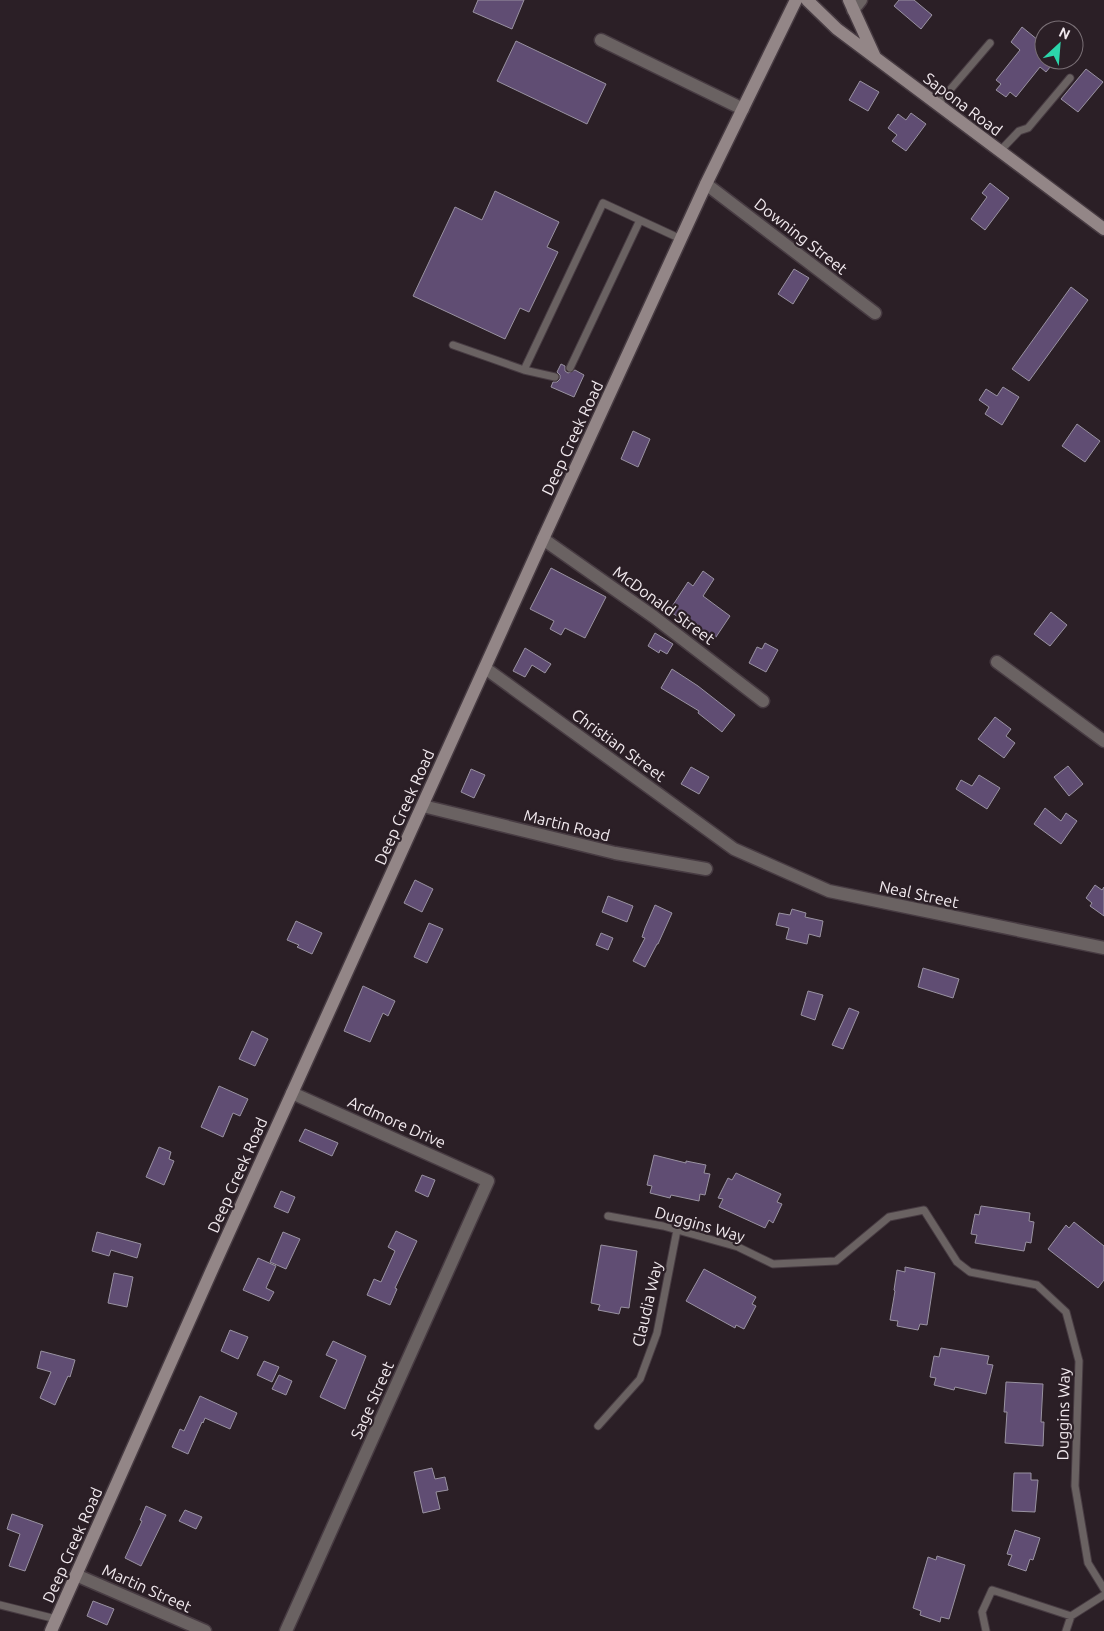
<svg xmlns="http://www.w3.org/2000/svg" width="1104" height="1631" viewBox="0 0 1104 1631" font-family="Ubuntu,sans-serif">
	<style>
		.building { fill: #604d73; stroke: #9992a1 }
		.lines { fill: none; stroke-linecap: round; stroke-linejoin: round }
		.lane-casing { stroke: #473b42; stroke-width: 9 }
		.street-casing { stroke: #473b42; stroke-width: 15 }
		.secondary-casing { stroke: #473b42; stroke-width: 15 }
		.lane { stroke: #6a6262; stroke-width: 7 }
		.street { stroke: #6a6262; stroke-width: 12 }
		.secondary { stroke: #938687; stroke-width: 12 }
		.labels { text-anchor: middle; stroke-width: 4.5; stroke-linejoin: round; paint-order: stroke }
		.street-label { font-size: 16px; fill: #f1e9ee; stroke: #2b1f26 }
	</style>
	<rect width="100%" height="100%" fill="#2b1f26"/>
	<path class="building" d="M478,0H524L512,29L473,12Z
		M899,0H914L932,15L921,29L894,6Z
		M1022,27L1044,45V60H1056L1046,72L1040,67L1016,97L1010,92L1006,97L996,90L1001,84L996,80L1020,50L1011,42Z
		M516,41L606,84L587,124L497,81Z
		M1086,69L1103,82L1078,112L1061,99Z
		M860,81L879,92L868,111L849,100Z
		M911,113L926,124L906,151L892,141L897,135L888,128L898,114L906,120Z
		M990,183L1009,198L985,230L971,219L987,197L982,193Z
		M495,191L559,222L547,247L558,252L529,312L520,308L505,339L413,296L455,207L482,220Z
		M794,269L809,278L793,304L778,294Z
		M1071,287L1088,300L1029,381L1012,369Z
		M561,364L565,366V371L568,373L575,370L584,375L574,397L551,387L553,382H557L560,379V375L557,372Z
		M1003,387L1019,397L1002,425L985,414L989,407L979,400L986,389L997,396Z
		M1077,424L1100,441L1085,462L1062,446Z
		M633,431L650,439L638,467L621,459Z
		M551,568L606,597L585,638L565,628L561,635L550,629L554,621L530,609Z
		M703,571L714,579L703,596L730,616L714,640L669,611L688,582L693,586Z
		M1051,612L1067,625L1050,646L1034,634Z
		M655,633L673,644L667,654L660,650L659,653L648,646Z
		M765,643L778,650L766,672L749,663L757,647L762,649Z
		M525,648L551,664L545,673L532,665L525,677L513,671Z
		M672,669L698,686L735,715L722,732L698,713L699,711L661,688Z
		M995,717L1011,729L1006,736L1015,743L1004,758L978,739Z
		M1068,766L1083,784L1069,796L1054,777Z
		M691,767L709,777L699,794L681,784Z
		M471,769L485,775L474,798L461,792Z
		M979,775L1000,788L987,809L956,789L961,780L972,786Z
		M1045,808L1061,821L1066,813L1077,821L1061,844L1034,824Z
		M415,880L433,889L422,912L404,903Z
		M1095,885L1102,890L1104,887V916L1090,906L1092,903L1086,898Z
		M608,896L633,906L627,922L602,912Z
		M655,905L672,913L658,944H657L645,967L633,961L645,938L642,937L645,928Z
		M792,909L806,913L805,917L823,921L820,937L809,934L807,944L786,939L789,928L776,925L779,913L790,915Z
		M296,921L322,933L312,954L297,947L299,945L287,940Z
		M429,923L443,929L427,963L414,957Z
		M601,933L613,938L608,950L596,945Z
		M923,968L959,979L953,998L918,987Z
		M363,986L395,1001L388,1016L383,1013L370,1042L344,1031Z
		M808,991L823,995L815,1020L801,1015Z
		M849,1008L859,1012L843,1049L832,1045Z
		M252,1031L268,1039L255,1066L239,1059Z
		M219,1086L248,1099L240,1116L233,1113L223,1137L201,1127Z
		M305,1129L338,1143L332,1156L299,1141Z
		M159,1147L171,1152L169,1159L174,1161L164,1185L146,1177Z
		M654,1155L686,1163V1161L706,1165L704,1173L710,1174L705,1195L700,1194L699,1201L671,1195L670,1198L650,1193L652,1186L647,1185Z
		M736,1173L781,1194L777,1202L782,1204L773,1223L769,1220L765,1228L719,1207L723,1199L718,1198L728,1178L732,1180Z
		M422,1175L435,1180L428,1197L415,1191Z
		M281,1191L295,1197L288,1213L274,1207Z
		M981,1206L1030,1213L1029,1221L1034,1222L1031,1243L1026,1242L1024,1251L975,1243L977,1235L971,1234L975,1214L979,1215Z
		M1074,1222L1104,1246V1280L1098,1288L1048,1249L1066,1225L1069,1228Z
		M396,1231L417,1241L395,1288L397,1289L390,1305L367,1295L374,1279L381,1282L395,1251L388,1247Z
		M97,1232L141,1244L137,1258L111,1250L109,1256L92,1251Z
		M283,1232L300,1239L286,1269L270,1262Z
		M601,1245L637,1251L629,1308L621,1307L619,1314L598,1310L600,1305L591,1303Z
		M258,1258L276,1266L266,1288L274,1292L269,1301L243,1290Z
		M905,1267L935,1273L927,1325L920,1324L918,1330L897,1326L898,1321L890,1320L895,1291L894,1290L897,1270L905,1272Z
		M704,1269L756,1297L752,1304L756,1306L744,1329L736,1325L735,1328L686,1301Z
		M114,1273L133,1277L127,1307L108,1303Z
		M230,1330L248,1337L238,1359L221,1351Z
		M333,1341L366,1356L345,1409L320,1397L337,1360L326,1355Z
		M941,1348L989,1356L987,1364L993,1365L986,1394L955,1387L954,1390L934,1385L936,1378L930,1377L934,1356L939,1357Z
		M41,1351L75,1360L70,1377L68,1376L55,1405L40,1398L51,1372L37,1368Z
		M264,1361L279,1367L272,1382L257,1375Z
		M279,1375L292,1381L286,1395L272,1389Z
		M1006,1382L1043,1384L1041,1422H1044L1043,1446L1005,1443L1007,1412H1004Z
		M200,1396L237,1413L230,1429L205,1418L203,1423L202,1422L188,1454L172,1447L180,1429L184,1431Z
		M432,1468L435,1479L445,1477L448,1490L436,1492L440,1509L423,1513L414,1472Z
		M1014,1473H1031V1480H1038L1035,1512L1012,1511Z
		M146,1506L166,1515L141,1566L125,1558L142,1521L140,1520Z
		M185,1510L202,1517L196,1529L179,1521Z
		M12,1514L43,1525L25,1571L9,1566L20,1534L7,1529Z
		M1015,1530L1040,1538L1033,1560L1030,1559L1026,1571L1008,1565L1012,1555L1007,1554Z
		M937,1556L965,1565L949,1619L941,1617L940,1622L920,1615L921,1611L913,1608L928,1557L936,1560Z
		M93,1601L114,1609L107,1625L87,1616Z"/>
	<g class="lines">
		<defs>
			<path id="lane" d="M937,105L990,43
				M999,152L1019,131L1028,128L1070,78
				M453,345L524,370L603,203L681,239
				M570,368L640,220
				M524,370L555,377
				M608,1216L663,1226L738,1247L773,1264L836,1261L889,1217L924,1210L957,1262L970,1272L1037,1285L1066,1312L1079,1361L1075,1486L1088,1563L1104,1589
				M598,1426L640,1379L657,1333L677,1230
				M0,1605L56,1619
				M986,1631L982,1612L992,1590L1071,1616
				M1066,1631L1071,1616L1104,1595"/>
			<path id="street" d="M853,10L861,0
				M601,40L743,109
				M706,184L875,313
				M543,539L654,617L763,701
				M997,662L1104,741
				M485,668L734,849L829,891L1104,948
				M423,806L615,853L706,869
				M76,1575L205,1631
				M286,1631L488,1181L292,1093"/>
			<path id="secondary" d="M807,0L837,29L1104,229
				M849,0L875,57
				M51,1631L211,1272L543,539L706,184L796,0"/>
		</defs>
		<use href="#lane" class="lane-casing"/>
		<use href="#street" class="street-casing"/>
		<use href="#secondary" class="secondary-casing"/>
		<use href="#lane" class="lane"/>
		<use href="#street" class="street"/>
		<use href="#secondary" class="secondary"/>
	</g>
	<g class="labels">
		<g class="street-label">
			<text transform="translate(963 104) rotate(37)" y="6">Sapona Road</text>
			<text transform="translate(801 236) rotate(38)" y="6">Downing Street</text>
			<text transform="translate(572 438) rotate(-65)" y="6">Deep Creek Road</text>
			<text transform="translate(664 605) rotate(36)" y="6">McDonald Street</text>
			<text transform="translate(619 745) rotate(36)" y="6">Christian Street</text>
			<text transform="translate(404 807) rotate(-66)" y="6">Deep Creek Road</text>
			<text transform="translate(567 825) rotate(14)" y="6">Martin Road</text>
			<text transform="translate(919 894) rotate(12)" y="6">Neal Street</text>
			<text transform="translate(397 1122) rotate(24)" y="6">Ardmore Drive</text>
			<text transform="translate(237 1175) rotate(-66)" y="6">Deep Creek Road</text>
			<text transform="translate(700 1224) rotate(16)" y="6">Duggins Way</text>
			<text transform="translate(647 1304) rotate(-77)" y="6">Claudia Way</text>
			<text transform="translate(372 1400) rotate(-66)" y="6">Sage Street</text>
			<text transform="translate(1063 1414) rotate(-89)" y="6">Duggins Way</text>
			<text transform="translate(72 1545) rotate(-66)" y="6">Deep Creek Road</text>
			<text transform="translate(147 1588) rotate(24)" y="6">Martin Street</text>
		</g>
	</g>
	<g transform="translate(1059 45) rotate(26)"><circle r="24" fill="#2b1f26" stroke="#7a7076"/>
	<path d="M0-4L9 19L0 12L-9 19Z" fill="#2cd5ab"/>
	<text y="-8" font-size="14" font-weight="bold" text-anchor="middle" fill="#f1e9ee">N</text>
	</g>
</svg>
